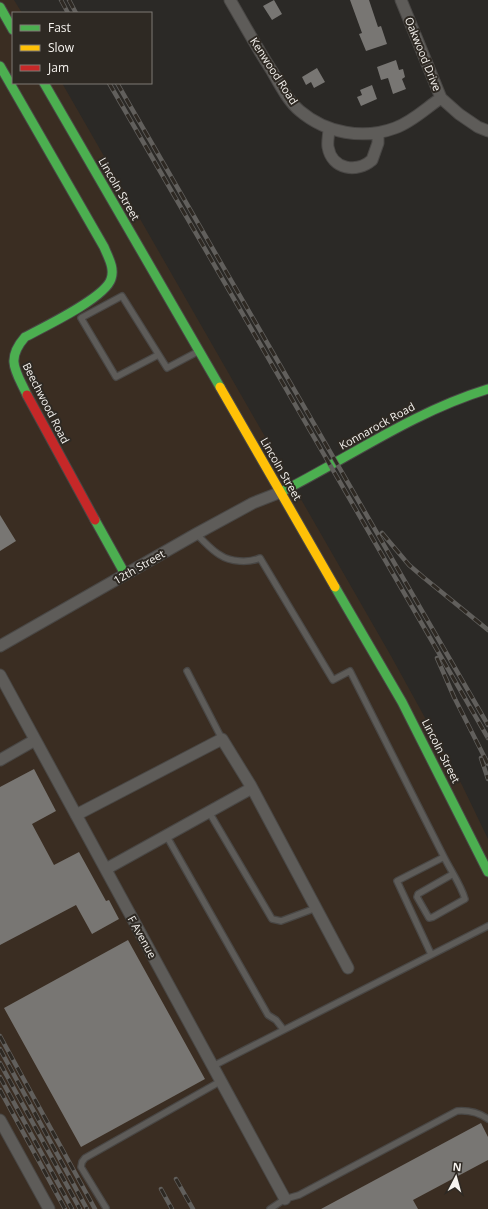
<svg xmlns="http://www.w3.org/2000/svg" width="488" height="1209" viewBox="0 0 488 1209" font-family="'Open Sans',sans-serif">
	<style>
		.industrial { fill: #3a2d22 }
		.building { fill: #787673 }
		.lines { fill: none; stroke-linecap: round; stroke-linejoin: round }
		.lane-casing { stroke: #494745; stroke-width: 8 }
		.street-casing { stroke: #494745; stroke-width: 13 }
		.fast-casing { stroke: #494745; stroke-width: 11 }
		.slow-casing { stroke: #494745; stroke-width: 11 }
		.jam-casing { stroke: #494745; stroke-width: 11 }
		.lane { stroke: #5e5c59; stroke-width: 5.5 }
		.street { stroke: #5e5c59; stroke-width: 11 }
		.fast { stroke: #4caf50; stroke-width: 9 }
		.slow { stroke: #ffc107; stroke-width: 9 }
		.jam { stroke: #c62828; stroke-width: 9 }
		.rail-casing { stroke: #615f5c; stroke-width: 4.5 }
		.rail { stroke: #2e2923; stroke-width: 3; stroke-dasharray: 9; stroke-linecap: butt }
		.labels { text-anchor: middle; stroke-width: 4; stroke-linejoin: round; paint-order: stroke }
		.street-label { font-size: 11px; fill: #f6f3ef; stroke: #2e2923 }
	</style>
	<rect width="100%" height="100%" fill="#2b2926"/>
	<path class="industrial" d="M0,0H14L22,13H13V83H62L391,656L462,785L488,839V1209H0Z"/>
	<path class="building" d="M274,0L282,14L272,20L263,6Z
		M350,0H369L378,27L381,26L387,44L366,51L359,34L362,33Z
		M396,60L399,70L403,69L405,77L402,79L406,89L393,94L388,78L381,80L377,67Z
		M317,68L325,82L314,88L311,82L306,85L302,77Z
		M372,85L377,99L361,106L357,97L362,95L360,90Z
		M0,515L16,541L0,551Z
		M34,769L56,811L32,824L54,865L79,852L106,901L109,900L119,919L92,934L76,905L0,945V787Z
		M128,940L205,1079L81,1147L4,1008Z
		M481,1123L488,1137V1160L413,1200L418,1209H321Z"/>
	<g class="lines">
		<defs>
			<path id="lane" d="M158,355L116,377L81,318L122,296L167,368L199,351
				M196,534C203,540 211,550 220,555C230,562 249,563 260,558L333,680L350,671L444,857L397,881L431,954
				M187,671L222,739
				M209,812L272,919L281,921L316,908
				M166,835L268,1015L276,1020L283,1029
				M444,857C451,871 461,885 465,899L433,917L429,918L417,897L418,894L453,874
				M213,1066L488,926
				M106,1208L81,1167L82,1162L85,1158L221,1081
				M270,1209L285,1199L299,1195L457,1111C469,1110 478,1112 488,1119"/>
			<path id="street" d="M230,0C244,24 257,48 272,71C280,85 288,101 300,111C326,133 363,140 395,128C412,122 426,108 441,98
				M401,0L441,98L459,114L478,127L488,131
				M329,128C329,134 327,142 328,147C332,170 357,173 372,160L378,143V133
				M0,646L196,534L253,503L281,492
				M0,675L285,1199
				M0,760L35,740
				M76,815L222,739L251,786L348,968
				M106,869L252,788
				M0,1120L49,1209"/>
			<path id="fast" d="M0,7L13,30
				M0,66L104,247C108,257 115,268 111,279C105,298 44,327 25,337C5,360 16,371 27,395
				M44,83L220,387
				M281,492C350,457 413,412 488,389
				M95,520L125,574
				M335,587L402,702L488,872"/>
			<path id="slow" d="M220,387L335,587"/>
			<path id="jam" d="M27,395L95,520"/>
		</defs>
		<use href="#lane" class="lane-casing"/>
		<use href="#street" class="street-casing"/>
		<use href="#fast" class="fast-casing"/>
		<use href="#slow" class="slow-casing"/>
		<use href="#jam" class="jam-casing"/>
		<use href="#lane" class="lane"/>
		<use href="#street" class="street"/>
		<use href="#fast" class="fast"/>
		<use href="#slow" class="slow"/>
		<use href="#jam" class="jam"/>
		<defs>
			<path id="rail" d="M61,0L68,13
				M69,0L76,13
				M109,83L488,738
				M117,83L488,725
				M382,533L409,565L423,577L488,630
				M437,658L454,697L488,764
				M481,758L488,779
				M0,1036L95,1209
				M0,1049L87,1209
				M0,1063L80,1209
				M0,1077L72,1209
				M0,1090L65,1209
				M176,1179L193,1209
				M161,1189L172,1209"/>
		</defs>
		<use href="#rail" class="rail-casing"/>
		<use href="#rail" class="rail"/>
	</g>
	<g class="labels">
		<g class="street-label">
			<text transform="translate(423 54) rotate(68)" y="4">Oakwood Drive</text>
			<text transform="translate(274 71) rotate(57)" y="4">Kenwood Road</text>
			<text transform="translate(119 189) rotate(60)" y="4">Lincoln Street</text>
			<text transform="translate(46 403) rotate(63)" y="4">Beechwood Road</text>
			<text transform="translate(377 426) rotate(-29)" y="4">Konnarock Road</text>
			<text transform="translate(281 469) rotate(60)" y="4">Lincoln Street</text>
			<text transform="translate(139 567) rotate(-30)" y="4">12th Street</text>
			<text transform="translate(441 751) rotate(63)" y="4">Lincoln Street</text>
			<text transform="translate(142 937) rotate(61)" y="4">F Avenue</text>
		</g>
	</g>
	<rect x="12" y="12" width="140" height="72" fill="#2e2923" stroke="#7e7a75"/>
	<rect x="20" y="25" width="20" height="6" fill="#4caf50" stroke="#7e7a75"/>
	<text x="48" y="32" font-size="12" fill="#f6f3ef">Fast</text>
	<rect x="20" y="45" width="20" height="6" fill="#ffc107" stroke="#7e7a75"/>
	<text x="48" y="52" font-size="12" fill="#f6f3ef">Slow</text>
	<rect x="20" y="65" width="20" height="6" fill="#c62828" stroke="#7e7a75"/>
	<text x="48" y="72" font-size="12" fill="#f6f3ef">Jam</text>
	<g transform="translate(456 1177) rotate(6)" stroke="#2e2923" stroke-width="3" paint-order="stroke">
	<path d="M0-3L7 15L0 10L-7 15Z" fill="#f6f3ef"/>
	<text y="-6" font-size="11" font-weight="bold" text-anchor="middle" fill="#f6f3ef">N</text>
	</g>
</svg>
